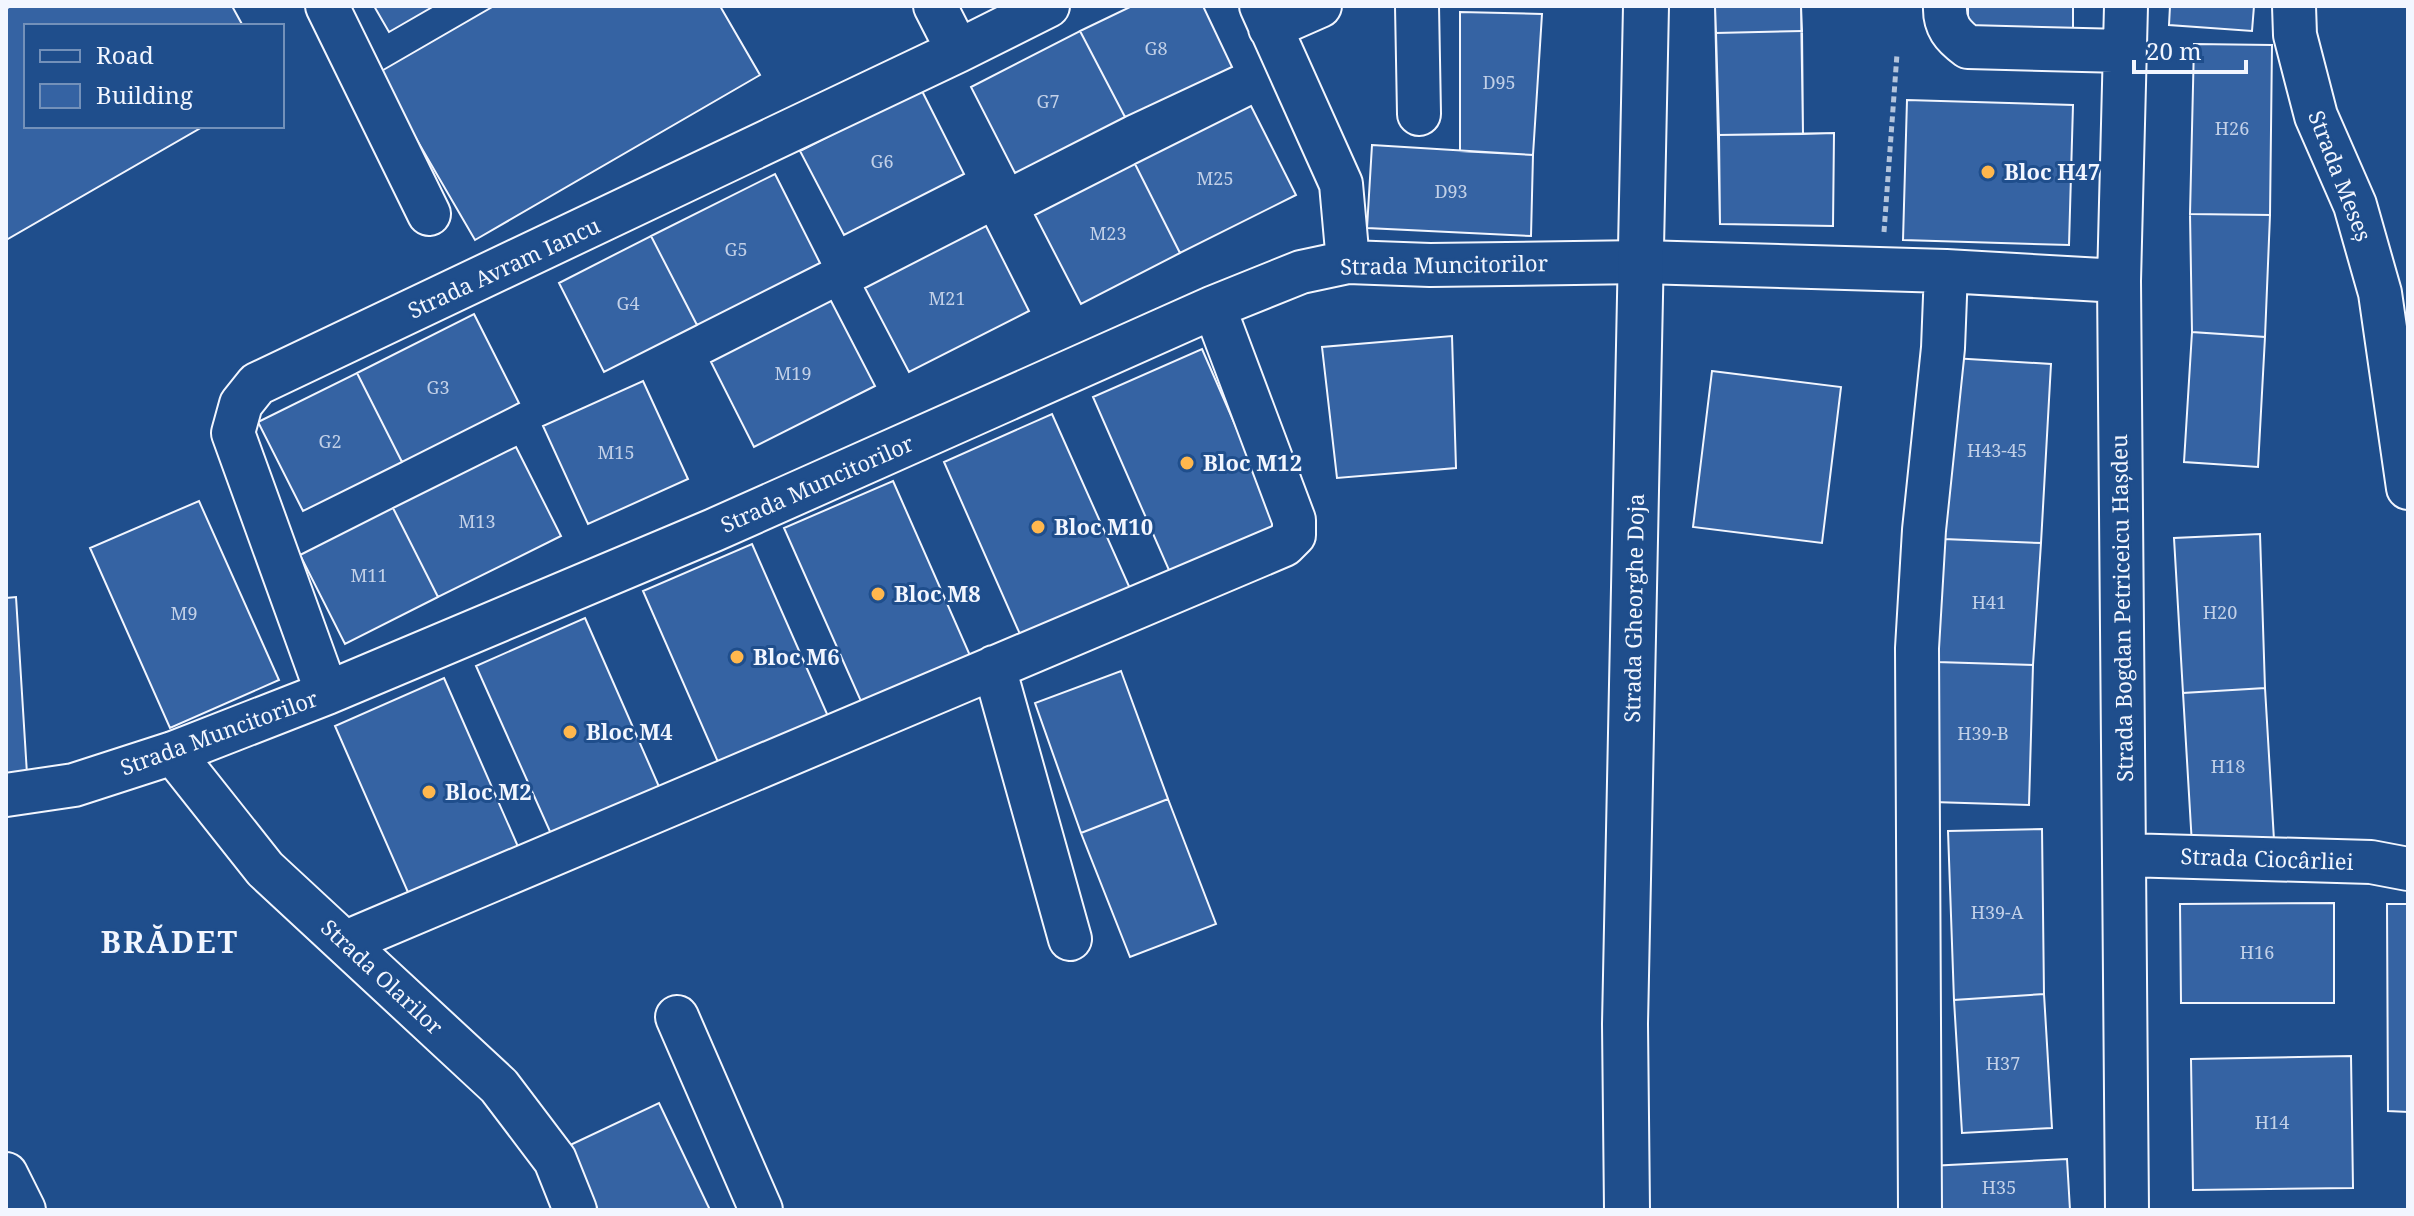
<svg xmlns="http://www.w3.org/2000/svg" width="2414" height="1216" viewBox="0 0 2414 1216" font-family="'Noto Serif',serif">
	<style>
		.building { fill: #3563a3; stroke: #f2f6ff; stroke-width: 2 }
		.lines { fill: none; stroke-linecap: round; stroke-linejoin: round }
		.minor-casing { stroke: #f2f6ff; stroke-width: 46 }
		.major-casing { stroke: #f2f6ff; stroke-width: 48 }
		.path { stroke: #b3c4dc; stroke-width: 5; stroke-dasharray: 6 4; stroke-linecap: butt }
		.minor { stroke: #1f4e8c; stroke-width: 42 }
		.major { stroke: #1f4e8c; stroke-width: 44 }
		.poi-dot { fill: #ffb74d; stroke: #1f4e8c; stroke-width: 3 }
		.labels { text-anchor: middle; stroke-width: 6; stroke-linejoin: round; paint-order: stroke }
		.number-label { font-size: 18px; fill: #c3d1e8 }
		.poi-label { font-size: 22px; font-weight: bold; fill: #f2f6ff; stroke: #1f4e8c; text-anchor: start }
		.street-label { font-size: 22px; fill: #f2f6ff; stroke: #1f4e8c }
		.district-label { font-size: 30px; font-weight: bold; letter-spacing: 2px; fill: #f2f6ff; stroke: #1f4e8c }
	</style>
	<rect width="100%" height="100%" fill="#1f4e8c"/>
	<path class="building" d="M11,6H232L243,26H26V126H204L6,240V9Z
		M374,6H434L389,32Z
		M494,6H720L760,75L475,240L378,73Z
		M1132,6H1203L1232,67L1125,117L1080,31Z
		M1715,6H1801L1802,31L1716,33Z
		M1715,6H1801L1803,134L1834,133L1833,226L1720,224Z
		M1968,6H2073V39L1968,40Z
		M2170,6H2254L2252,31L2169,25Z
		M1460,12L1542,14L1533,155L1460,151Z
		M1080,31L1125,117L1015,173L971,87Z
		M1802,31L1803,134L1719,135L1716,33Z
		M2194,44L2272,45L2270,215L2190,214Z
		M921,89L964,174L844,235L800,151Z
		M1907,100L2073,105L2069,245L1903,240Z
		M1251,106L1296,195L1180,253L1135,164Z
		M1834,133L1833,226L1720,224L1719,135Z
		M1372,145L1533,155L1531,236L1367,228Z
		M1135,164L1180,253L1081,304L1035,215Z
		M775,174L820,263L697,325L651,236Z
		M2190,214L2270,215L2265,337L2192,332Z
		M986,226L1029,311L909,372L865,288Z
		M651,236L697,325L604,372L559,283Z
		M831,301L875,386L754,447L711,362Z
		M474,314L519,403L402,462L357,373Z
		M2192,332L2265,337L2258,467L2184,462Z
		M1452,336L1456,468L1337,478L1322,347Z
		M1202,349L1281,530L1172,577L1093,397Z
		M1952,358L2051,364L2041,543L1944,539Z
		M1712,371L1841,387L1822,543L1693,527Z
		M357,373L402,462L303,511L258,422Z
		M643,381L688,479L588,524L543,426Z
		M1052,414L1132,593L1023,641L944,462Z
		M516,447L561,536L438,597L393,508Z
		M893,481L972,660L864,708L784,528Z
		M199,501L279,680L170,728L90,548Z
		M393,508L438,597L345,644L300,555Z
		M2260,534L2265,688L2183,693L2174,538Z
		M1944,539L2041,543L2033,665L1937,662Z
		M752,544L831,723L722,771L643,591Z
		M16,597L27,774L6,776V598Z
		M585,618L664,798L556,845L476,666Z
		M1937,662L2033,665L2029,805L1933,802Z
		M1121,671L1168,799L1081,833L1035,703Z
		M444,678L523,858L414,906L335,726Z
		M2265,688L2274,840L2192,845L2183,693Z
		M1168,799L1216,924L1130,957L1081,833Z
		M2042,829L2044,994L1954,1000L1948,831Z
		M2334,903V1003H2181L2180,904Z
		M2387,904H2408V1112L2388,1111Z
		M2044,994L2052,1128L1962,1133L1954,1000Z
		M2351,1056L2353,1188L2193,1190L2191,1059Z
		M659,1103L710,1210H598L568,1146Z
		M2067,1159L2070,1210H1931L1929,1166Z"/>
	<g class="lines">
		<defs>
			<path id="minor" d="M327,6L429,214
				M935,6L958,51
				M1261,6L1341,184L1348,262
				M1417,6L1419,114
				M1945,6C1944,26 1953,36 1968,47L2123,51
				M2126,6L2119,281L2127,1210
				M2294,6L2295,35L2316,116L2355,205L2380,293L2408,488
				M1270,28L1320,6
				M994,667L1070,939
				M327,693L233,433L241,404L257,384L958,51L1048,6
				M173,753L265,869L499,1086L555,1160L575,1210
				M6,795L74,785L173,753L327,693L714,530L1214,307L1301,272L1348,262L1430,265L1642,262L1946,271L2119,281
				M2125,855L2371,862L2408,869
				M346,942L1284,545L1294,535V520L1214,307
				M677,1017L761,1210
				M6,1174L24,1210
				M1920,1210L1917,648L1924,530L1943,348L1946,271"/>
			<path id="major" d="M1627,1210L1625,1024L1646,6"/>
		</defs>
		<use href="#minor" class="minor-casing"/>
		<use href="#major" class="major-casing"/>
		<path class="path" d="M1884,232L1897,54"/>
		<use href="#minor" class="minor"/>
		<use href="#major" class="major"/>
	</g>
	<g class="poi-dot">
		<circle cx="1988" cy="172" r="8"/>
		<circle cx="1187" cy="463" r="8"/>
		<circle cx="1038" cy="527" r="8"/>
		<circle cx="878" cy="594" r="8"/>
		<circle cx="737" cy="657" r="8"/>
		<circle cx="570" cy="732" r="8"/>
		<circle cx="429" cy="792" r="8"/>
	</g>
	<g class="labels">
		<g class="number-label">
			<text x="1156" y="55">G8</text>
			<text x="1499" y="89">D95</text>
			<text x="1048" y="108">G7</text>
			<text x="2232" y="135">H26</text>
			<text x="882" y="168">G6</text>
			<text x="1215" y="185">M25</text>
			<text x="1451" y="198">D93</text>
			<text x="1108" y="240">M23</text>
			<text x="736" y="256">G5</text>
			<text x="947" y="305">M21</text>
			<text x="628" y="310">G4</text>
			<text x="793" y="380">M19</text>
			<text x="438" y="394">G3</text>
			<text x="330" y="448">G2</text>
			<text x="1997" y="457">H43-45</text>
			<text x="616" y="459">M15</text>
			<text x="477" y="528">M13</text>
			<text x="369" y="582">M11</text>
			<text x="1989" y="609">H41</text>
			<text x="2220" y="619">H20</text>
			<text x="184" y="620">M9</text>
			<text x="1983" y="740">H39-B</text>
			<text x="2228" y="773">H18</text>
			<text x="1997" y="919">H39-A</text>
			<text x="2257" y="959">H16</text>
			<text x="2003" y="1070">H37</text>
			<text x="2272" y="1129">H14</text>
			<text x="1999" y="1194">H35</text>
		</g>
		<g class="poi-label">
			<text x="2004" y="180">Bloc H47</text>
			<text x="1203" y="471">Bloc M12</text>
			<text x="1054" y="535">Bloc M10</text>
			<text x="894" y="602">Bloc M8</text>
			<text x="753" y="665">Bloc M6</text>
			<text x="586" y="740">Bloc M4</text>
			<text x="445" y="800">Bloc M2</text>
		</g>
		<g class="street-label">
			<text transform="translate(2340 176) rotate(69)" y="8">Strada Meseș</text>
			<text transform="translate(1444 265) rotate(-1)" y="8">Strada Muncitorilor</text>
			<text transform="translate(504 268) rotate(-25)" y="8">Strada Avram Iancu</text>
			<text transform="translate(817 484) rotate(-24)" y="8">Strada Muncitorilor</text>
			<text transform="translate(1634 608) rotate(-89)" y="8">Strada Gheorghe Doja</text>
			<text transform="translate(2122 608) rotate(-91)" y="8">Strada Bogdan Petriceicu Hașdeu</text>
			<text transform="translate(219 733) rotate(-20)" y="8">Strada Muncitorilor</text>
			<text transform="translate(2267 859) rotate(2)" y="8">Strada Ciocârliei</text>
			<text transform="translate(382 977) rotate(43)" y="8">Strada Olarilor</text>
		</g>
		<g class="district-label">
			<text x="170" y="953">BRĂDET</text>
		</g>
	</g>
	<rect width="2414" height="1216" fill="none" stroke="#f2f6ff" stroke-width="16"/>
	<rect x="24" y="24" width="260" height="104" fill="#1f4e8c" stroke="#7391ba" stroke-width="2"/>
	<rect x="40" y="50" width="40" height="12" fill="#1f4e8c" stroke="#7391ba" stroke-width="2"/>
	<text x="96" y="64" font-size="24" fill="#f2f6ff">Road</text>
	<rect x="40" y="84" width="40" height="24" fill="#3563a3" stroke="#7391ba" stroke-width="2"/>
	<text x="96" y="104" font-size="24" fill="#f2f6ff">Building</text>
	<path d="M2134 60v12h112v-12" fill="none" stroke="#f2f6ff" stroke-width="4"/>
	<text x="2146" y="60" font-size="24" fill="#f2f6ff" stroke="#1f4e8c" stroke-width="6" paint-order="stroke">20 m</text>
</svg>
